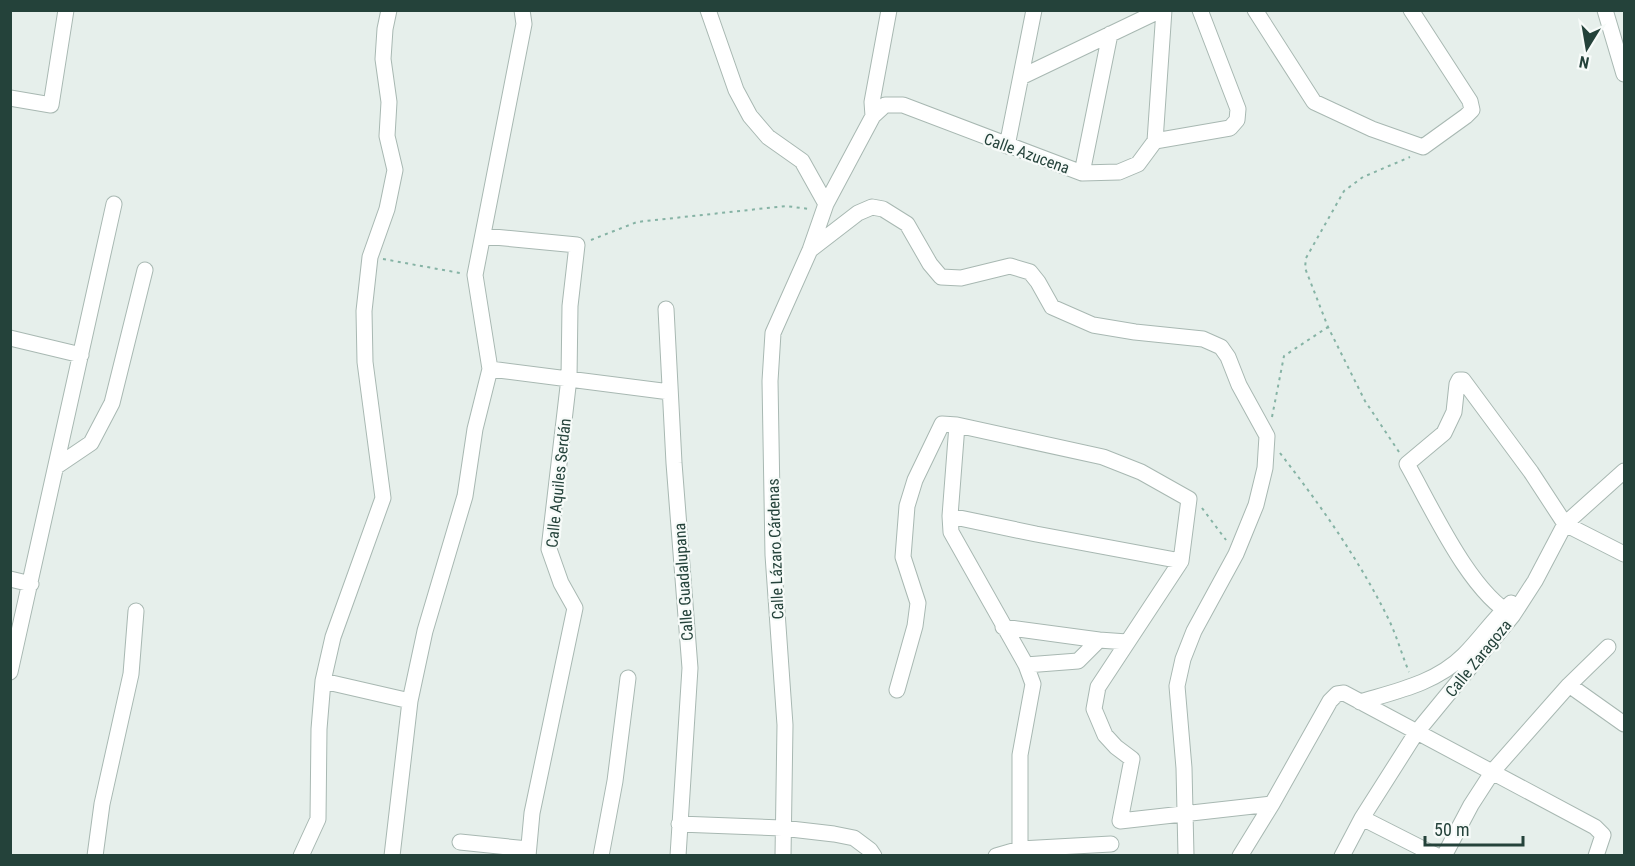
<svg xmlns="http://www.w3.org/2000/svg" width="1635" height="866" viewBox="0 0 1635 866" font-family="'Roboto Condensed',sans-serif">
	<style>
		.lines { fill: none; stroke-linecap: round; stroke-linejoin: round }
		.street-casing { stroke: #a8b8b2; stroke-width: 17 }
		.path { stroke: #86b3a5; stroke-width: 2; stroke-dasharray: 3 4.5; stroke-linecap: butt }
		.street { stroke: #fff; stroke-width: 15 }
		.labels { text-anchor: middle; stroke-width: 4.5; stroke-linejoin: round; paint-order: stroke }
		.street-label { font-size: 16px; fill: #24423a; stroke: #f7fbf9 }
	</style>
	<rect width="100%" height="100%" fill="#e6efeb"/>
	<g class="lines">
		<defs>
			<path id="street" d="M708,10L736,90L750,116L768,137L802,161L826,204
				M1255,10L1314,102L1372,129L1423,147L1466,116L1472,110L1470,101L1411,10
				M1605,10L1624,74
				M1021,77L1161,10
				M10,98L51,105L66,10
				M873,116L885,105H903L1082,173L1119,172L1138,164L1155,141L1164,10
				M1155,141L1230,128L1237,120L1238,109L1200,10
				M1007,146L1034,10
				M1082,173L1110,34
				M483,236L577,245L570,306L569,378L549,549L561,583L575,608L532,813L528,856
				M810,250L858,213L872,207L883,209L907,224L930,264L941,277L961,278L1010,266L1030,272L1038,282L1052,307L1093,325L1135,332L1203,339L1221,347L1228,357L1239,385L1267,436L1265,468L1256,505L1236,554L1194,631L1183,659L1177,686L1184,768L1186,856
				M666,309L674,463L690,668L678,856
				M10,338L81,355
				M490,369L670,392
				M957,425L950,516L951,532L1026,665L1078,661L1099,640L1127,642
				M57,466L91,443L112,403L145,270
				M950,516L1036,534L1181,561
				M10,579L31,584
				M1513,615C1470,593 1431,506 1407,464L1444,433L1454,412L1457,384L1459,380H1463L1531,472L1565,524L1624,554
				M1003,627L1099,640
				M10,672L114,204
				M323,681L410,701
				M1569,685L1624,724
				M897,690L915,626L918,603L903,557L907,506L915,480L942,424L957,425L1103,457L1141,472L1189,499L1181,561L1098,687L1094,709L1105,735L1116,747L1132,759L1120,821L1272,804
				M1360,702C1397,691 1436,683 1464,655C1481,638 1494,618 1511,603
				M1362,818L1437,856
				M679,824L782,828L834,834L854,838L870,850L874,856
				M460,842L528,849
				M1020,849V755L1033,684L1026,665
				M95,856L102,804L131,674L136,611
				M301,856L318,819L319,729L323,681L333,637L383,498L365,362L364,311L370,257L387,209L395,170L387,136L389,102L383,59L385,29L389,10
				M392,856L410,701L425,631L465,496L475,429L490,369L475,275L524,24L522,10
				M601,856L615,781L628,678
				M783,856L785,725L773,555L770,381L773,333L810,250L826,204L873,116L872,102L889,10
				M996,856L1020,849L1111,844
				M1240,856L1272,804L1330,701L1337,694L1344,693L1595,827L1603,835L1596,856
				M1342,856L1362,818L1416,733L1513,615L1535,581L1565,524L1624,471
				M1444,856L1471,805L1493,771L1569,685L1608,647"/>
		</defs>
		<use href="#street" class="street-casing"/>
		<path class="path" d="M591,240L637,222L786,206L809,209
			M383,259L460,273
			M1272,417L1284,356L1328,327
			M1399,452L1365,401L1328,327L1305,268L1306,258L1344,191L1363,177L1410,157
			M1280,453C1321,506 1360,561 1389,620C1397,637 1402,655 1409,672
			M1202,508L1226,540"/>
		<use href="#street" class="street"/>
	</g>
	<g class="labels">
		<g class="street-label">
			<text transform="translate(1027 153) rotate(20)" y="6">Calle Azucena</text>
			<text transform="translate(558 483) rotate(-84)" y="6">Calle Aquiles Serdán</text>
			<text transform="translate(775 549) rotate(-92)" y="6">Calle Lázaro Cárdenas</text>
			<text transform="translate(683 582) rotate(-94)" y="6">Calle Guadalupana</text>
			<text transform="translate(1478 658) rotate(-51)" y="6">Calle Zaragoza</text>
		</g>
	</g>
	<rect width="1635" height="866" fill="none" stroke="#24423a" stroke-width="24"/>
	<g transform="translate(1587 48) rotate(191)" stroke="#f7fbf9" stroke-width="4.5" paint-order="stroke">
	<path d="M0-4.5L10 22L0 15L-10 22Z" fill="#24423a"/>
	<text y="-9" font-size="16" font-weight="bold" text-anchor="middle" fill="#24423a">N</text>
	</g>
	<path d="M1425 836v9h98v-9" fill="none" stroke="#24423a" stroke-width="3"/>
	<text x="1434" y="836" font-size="18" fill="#24423a" stroke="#f7fbf9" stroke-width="4.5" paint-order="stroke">50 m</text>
</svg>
